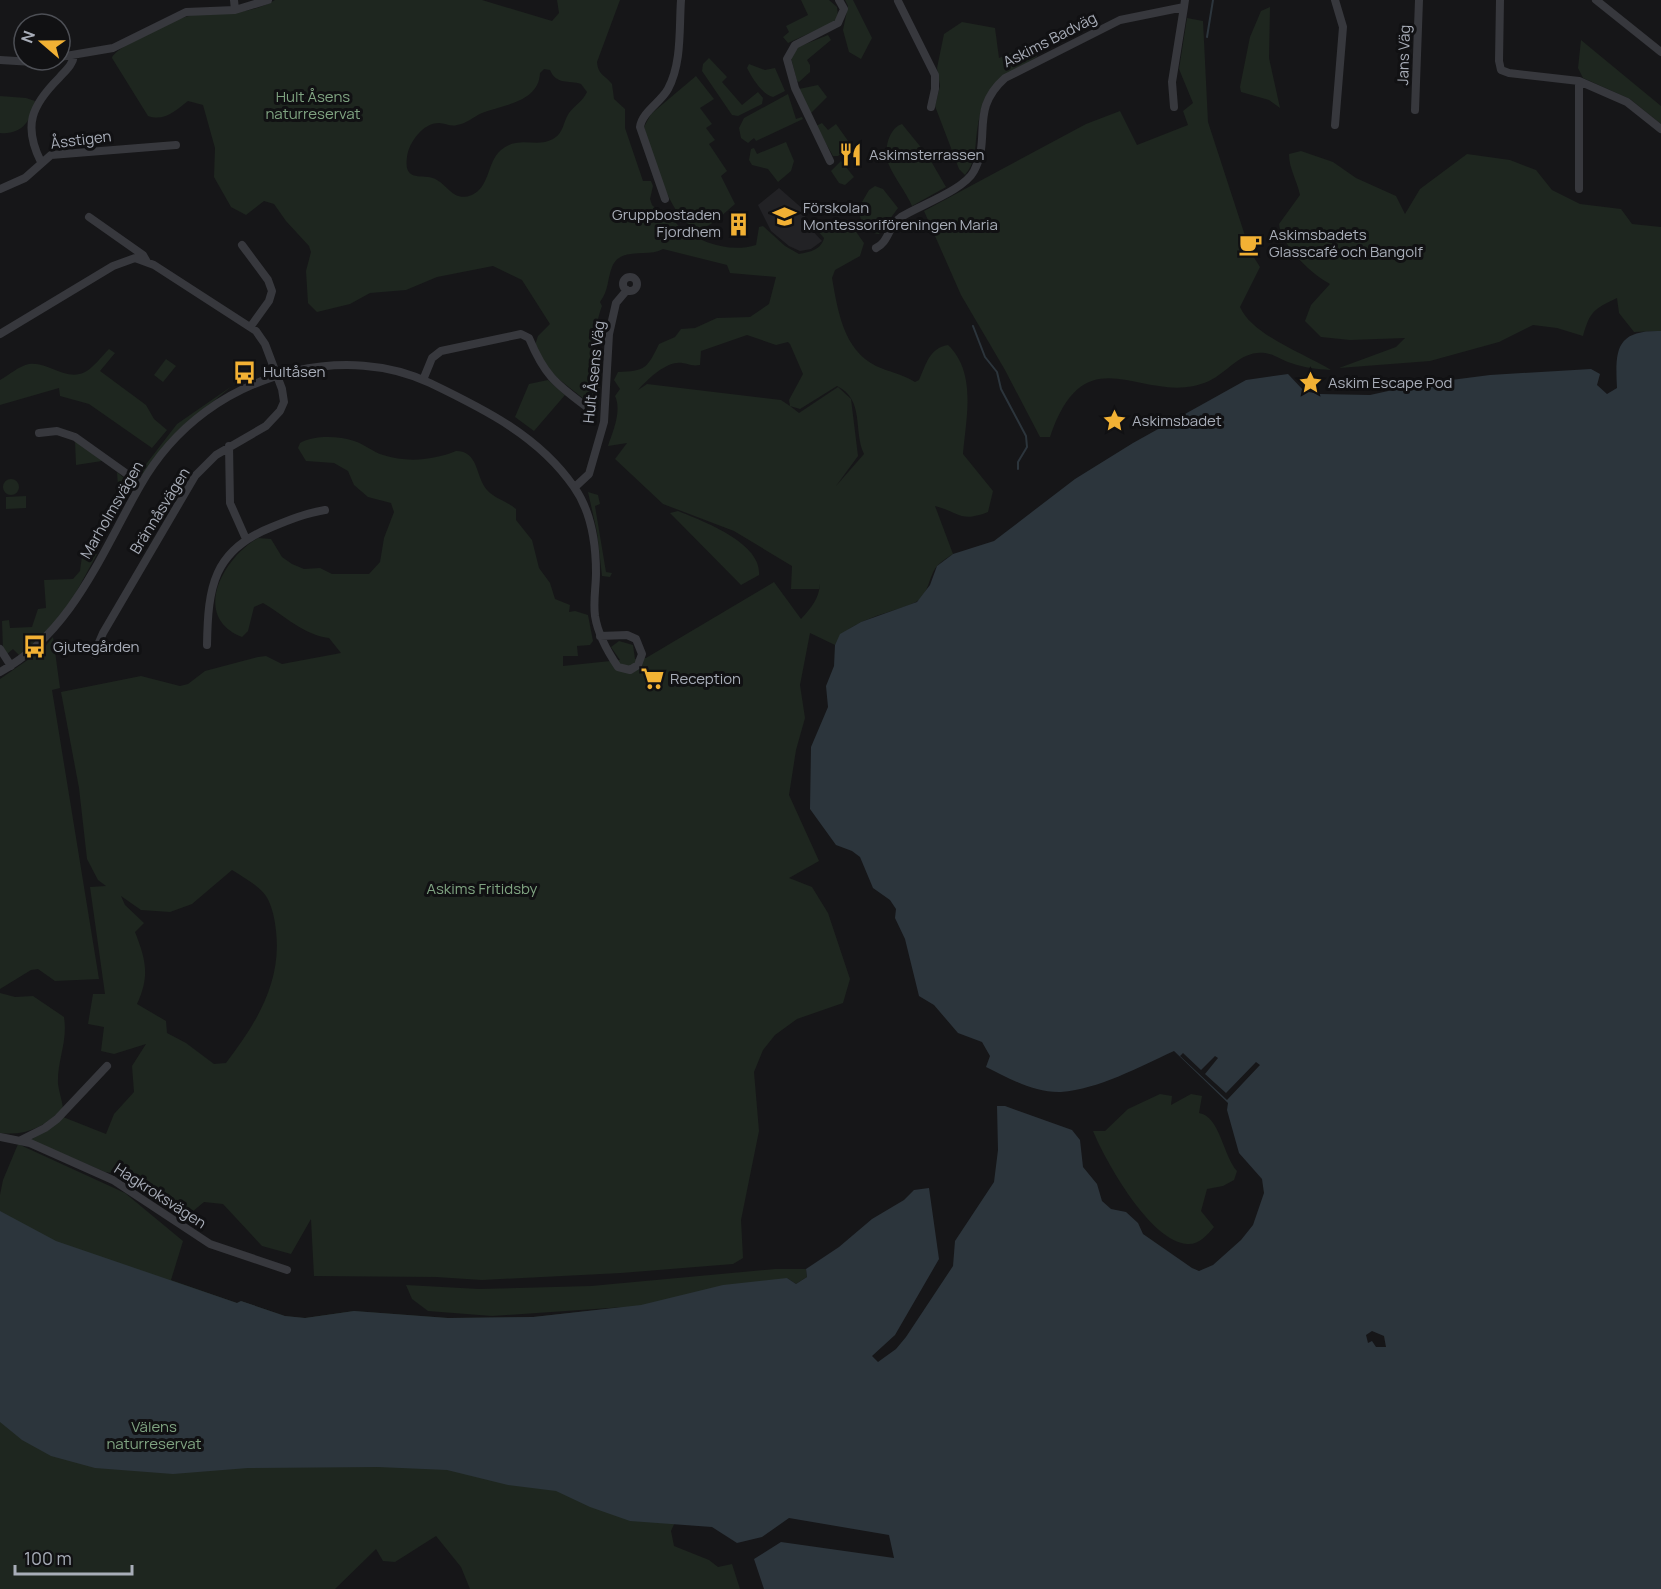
<svg xmlns="http://www.w3.org/2000/svg" width="1661" height="1589" viewBox="0 0 1661 1589" font-family="Manrope,sans-serif">
	<style>
		.built { fill: #222225 }
		.green { fill: #1e261f; fill-rule: evenodd }
		.water { fill: #2c353c; fill-rule: evenodd }
		.pier { fill: #161618 }
		.lines { fill: none; stroke-linecap: round; stroke-linejoin: round }
		.stream { stroke: #2c353c; stroke-width: 2 }
		.street { stroke: #37383d; stroke-width: 8 }
		.labels { text-anchor: middle; stroke-width: 6; stroke-linejoin: round; paint-order: stroke }
		.street-label { font-size: 15px; fill: #a8adb8; stroke: #111113 }
		.park-label { font-size: 15px; fill: #7fa381; stroke: #111113 }
		.poi-label { font-size: 15px; fill: #a8adb8; stroke: #111113; text-anchor: start }
	</style>
	<rect width="100%" height="100%" fill="#161618"/>
	<path class="built" d="M779,188L804,210L806,224L822,241L811,249L800,251L789,246L771,231L758,205Z"/>
	<path class="green" d="M275,0H482L552,21L559,13L557,0H620L597,62C598,75 605,75 612,84L614,99L625,109V128L643,181H651L653,186L650,199L652,205C657,210 663,211 668,215C673,218 676,224 681,228C702,243 730,253 756,245L759,227L763,226L785,246L799,254C810,252 821,250 824,238L817,230H834L839,224L846,222L852,226L864,243L860,256L835,270L832,278C838,311 843,349 876,366C889,372 902,374 915,382L919,380C926,365 929,348 948,345C977,373 966,418 963,454L993,491L988,512C960,523 959,512 935,506L953,554C948,557 942,561 938,565C928,575 930,596 914,603C889,614 848,619 835,645L810,633L800,685L805,718L796,750L789,795L819,861L789,878L812,887L828,913L850,979L843,1003L797,1019L775,1035L763,1050L754,1072L759,1131L741,1220L743,1258L733,1264L621,1273L482,1280L436,1277L314,1276L311,1219L291,1254L262,1246L223,1204L204,1202L192,1212L170,1206L118,1174L105,1172L31,1140L63,1117L106,1134L114,1114L134,1092L132,1066L146,1044L114,1054L101,1051L104,1027L88,1024L93,994H105L90,887L106,886L98,880L87,859L79,788L61,692L141,676L180,686L188,684L205,671L258,657L266,656L282,664L341,653L329,638C304,635 285,616 263,603L254,607L248,631L242,637C190,616 224,557 258,538L271,539L282,557L292,564L304,569L320,568L332,574H369L380,562L384,538L394,512L391,503L368,497L354,485L348,471L334,463L306,461L298,448L300,443C314,435 339,436 354,441C364,444 373,452 383,455C407,463 434,460 456,451C479,451 475,476 487,490C495,499 507,501 516,509V520L532,540L539,568L550,583L555,599L570,605L569,612L575,611L588,615L593,641L590,645L577,646L578,656H563V666L620,660L611,647L619,641L633,645L635,659L646,658L774,582L801,619C811,608 819,599 820,584L819,589H791L792,566L734,531L663,504L615,459L627,443L608,446C613,431 622,411 615,396L620,389L614,380L618,372C645,371 647,369 659,344L675,337L681,329L695,328L717,318L750,317L769,304L776,277L730,273L727,265L663,249C648,258 620,246 612,267C607,280 609,290 600,302L602,306C596,321 591,356 593,372C594,377 598,381 599,386C600,393 598,402 598,410L547,370L535,345L538,336L550,324L522,280L493,266L437,277L406,290L370,293L350,304L317,312L308,303L306,271L311,252L309,246L286,221L274,204L264,201L246,215L231,207L214,177L215,148L203,105L188,101C176,110 165,122 148,116L112,58C116,46 178,17 193,15C222,12 248,16 275,0ZM544,69L550,70C556,85 569,80 581,84L587,92C582,102 575,105 569,113C563,122 564,133 553,139C535,149 517,133 498,153C487,166 489,187 472,195C454,202 449,187 437,180C425,172 403,185 407,157C409,142 423,123 439,123C445,123 451,127 457,125C466,124 473,117 482,113C503,105 539,102 540,73ZM747,335L776,345L788,342L790,344L803,374L789,400L790,406L781,400L647,384L638,390C646,381 663,364 677,363C686,362 690,367 700,365L701,351ZM837,386C865,399 853,431 864,454L836,486L858,456L851,399L838,387L799,413L790,406L800,409ZM232,870C243,877 258,885 266,896C272,905 275,920 276,931C282,982 256,1024 226,1063L214,1064L186,1043L167,1033L166,1021L137,1004C150,976 146,960 135,932L144,923L125,905L121,896L141,910L170,912L192,904Z
		M801,0H829L837,7L838,17L834,22L788,43L783,37L789,32L786,26L808,15Z
		M845,0H853L872,38L861,59L849,52L843,30L848,6Z
		M1270,7L1269,58L1280,108L1269,100L1241,92L1240,87L1250,37L1261,11Z
		M1187,18L1203,21L1208,122L1250,251L1260,267L1240,307C1252,335 1305,354 1331,370C1317,369 1305,368 1291,363C1283,361 1274,354 1265,353C1241,350 1228,372 1209,381C1145,410 1087,328 1050,437H1040L1005,370L961,295L924,211L1086,124L1120,111L1137,145L1188,125L1183,111L1193,103L1179,69Z
		M962,22L995,28L999,58L1032,44L1037,57C992,82 982,86 976,140C975,153 974,164 965,175L959,169L935,106L940,86L937,68L944,34Z
		M828,35L831,40L807,60L810,65V72L799,82L797,81L791,58L798,47Z
		M1581,40L1661,106V124L1630,99L1583,78L1578,68Z
		M709,58L727,77L722,82L742,105L758,92L763,98L762,104L738,116L732,115L702,71L703,64Z
		M749,64L765,70L775,68L785,91L773,97C762,94 752,78 747,68Z
		M696,76L714,99L700,108L712,124L706,128L715,140L709,144L727,171L721,176L735,204C726,211 713,226 701,228C672,231 651,149 644,127L651,114Z
		M818,85L827,97L810,114L799,89Z
		M788,94L796,119L802,117L803,119L756,141L754,138L748,143L741,138L739,128L744,118Z
		M0,96L26,98L35,101C32,121 21,135 0,133Z
		M822,123L828,130L836,124L851,145L838,156H833L816,126Z
		M902,124L928,156L946,187L912,206C906,192 895,179 889,165C883,153 888,128 902,124Z
		M786,142L794,161L791,171L778,182L768,169L752,165L749,160L751,149L754,148L757,154Z
		M1301,151L1333,162L1356,178L1396,196L1405,214L1420,189L1467,154L1510,160L1536,170L1552,190L1580,204L1621,209L1632,224L1661,227V331L1634,332L1619,313L1617,298C1594,309 1590,311 1583,336L1557,328L1533,325L1499,342L1430,361L1339,368L1396,347L1405,338L1350,340L1321,337L1305,321L1311,305L1330,284C1311,274 1281,245 1279,224L1300,195C1297,180 1289,169 1289,154Z
		M841,161L854,177L845,185L839,183L831,171Z
		M875,186L883,189L898,208L879,234C867,233 860,221 858,209L869,190Z
		M109,349L115,353L100,371L146,405L154,419L167,430L152,448L89,404L60,396L59,388L0,405V380C9,375 19,366 29,364C48,361 66,382 85,372C93,368 102,356 109,349Z
		M166,359L176,366L163,382L154,375Z
		M548,380L565,395L534,431L515,417L529,384Z
		M232,386L177,431L143,474L137,476L177,424Z
		M75,440L102,461L76,465Z
		M117,472L129,482L119,501Z
		M3 487a8 8 0 1 1 16 0a8 8 0 1 1-16 0Z
		M588,492L598,495L600,504L595,506L606,572L612,573L610,577L602,576L597,532Z
		M26,496V508L6,509V497Z
		M678,511C703,521 762,543 759,575L741,585L670,513Z
		M97,554L74,596L50,629L19,655L13,649L7,654L3,650L2,621L9,620L10,628L32,627L38,609L46,608L44,580L73,579L80,571L82,556Z
		M53,637L60,688L52,690L99,979L55,981L38,969L31,970L0,989V679L42,650Z
		M0,993L15,997L33,996L64,1017C68,1042 57,1060 58,1084C59,1092 62,1100 63,1108C45,1127 26,1136 0,1133Z
		M1160,1094L1172,1096L1171,1105L1191,1094L1202,1096L1199,1113C1220,1116 1223,1156 1237,1171L1234,1180L1223,1186L1207,1189L1201,1211L1214,1227C1207,1235 1199,1245 1187,1244C1150,1241 1106,1162 1093,1131H1105L1128,1109Z
		M18,1144L125,1193L183,1241L171,1280L237,1303L241,1301L285,1316L305,1318L354,1311L448,1318L533,1317L624,1307L492,1316L428,1311L412,1299L406,1285L479,1289L591,1286L775,1269H806L807,1277L796,1284L787,1278L671,1531L674,1546L709,1560L718,1567L732,1564L740,1589H470L461,1567L436,1536L395,1562L383,1561L376,1549L335,1589H0V1195L3,1180Z"/>
	<path class="water" d="M1661,331V1589H764L754,1559L781,1542L894,1558L889,1535L789,1518L762,1537L737,1543L712,1527L630,1521L590,1507L556,1491L508,1485L447,1470L378,1467L248,1468L173,1474L95,1468L51,1456L22,1440L0,1422V1211L56,1241L237,1303L241,1301L285,1316L305,1318L354,1311L448,1318L533,1317L641,1305L723,1285L787,1278L796,1284L807,1277L806,1269L839,1247L872,1219L904,1200L914,1190L929,1188L939,1259L895,1335L872,1356L878,1362L896,1349L906,1337L953,1266L955,1241L994,1182L998,1150L997,1106H1005L1072,1130L1080,1140L1083,1167L1097,1184L1102,1201L1111,1209L1126,1212L1138,1223L1143,1234L1192,1268L1199,1271L1213,1265L1241,1240L1253,1225L1264,1193L1262,1179L1239,1153L1227,1110L1228,1103L1174,1051C1139,1067 1099,1089 1061,1092C1035,1093 1008,1078 986,1067L990,1056L982,1042L958,1033L934,1005L919,996L905,939L895,918L896,909L890,900L873,888L860,857L852,851L836,845L810,809L811,747L828,707L826,686L834,666L835,645L840,634L861,622L917,602L930,585L937,566L953,554L994,541L1075,479L1133,443L1246,380L1288,374L1304,391L1319,394L1370,395L1420,384L1490,375L1591,369L1600,374L1597,385L1607,394L1617,388C1615,349 1616,330 1661,331ZM1372,1331L1384,1336L1386,1347H1376L1372,1341L1368,1343L1366,1335Z"/>
	<path class="pier" d="M1183,1053L1201,1070L1215,1056L1218,1058L1205,1074L1226,1093L1256,1062L1260,1065L1227,1100L1180,1056Z"/>
	<g class="lines">
		<path class="stream" d="M1207,37L1213,0
			M973,326L985,357L997,372L1001,389L1026,436L1027,447L1018,462V469"/>
		<path class="street" d="M234,0L235,10
			M1335,0L1343,27L1335,125
			M1500,0L1499,61L1501,70L1509,73L1579,81L1627,102L1661,129
			M1596,0L1661,52
			M898,1L935,75V89L931,107
			M60,57L113,48L186,12L235,10L268,0
			M0,60L33,62L46,60
			M1579,81V189
			M1174,107L1172,82L1184,7
			M1415,110L1419,0
			M830,161L795,88L787,59L795,45L838,23L844,9L839,0
			M41,162C23,126 31,106 59,78C65,71 73,65 74,55
			M0,189L25,178L51,155L176,145
			M665,199L640,127C642,112 661,102 668,89C682,63 679,29 681,0
			M89,217L143,255L147,262
			M242,245L268,280L272,291L269,301L251,326
			M876,248C889,242 888,226 901,217C920,205 964,190 974,171C992,137 969,110 1005,78L1120,20L1184,7L1185,0
			M623 284a7 7 0 1 1 14 0a7 7 0 1 1-14 0Z
			M0,334L113,266L135,258L154,265L256,331L265,344L282,389L284,402L280,411L266,426L216,455L195,476L103,633L94,654
			M423,380L432,358L441,351L521,334L529,338C546,379 558,385 592,411
			M39,433L57,431L75,437L141,484
			M229,446L230,503L246,539
			M575,487L589,474L604,422L609,334L616,303L627,290
			M207,645C208,587 213,550 272,527C289,520 306,513 325,510
			M0,649L11,666
			M0,672C72,632 101,554 140,486C174,426 229,386 295,371C340,361 388,363 430,383C484,409 539,436 574,487C591,511 596,544 596,573C596,587 593,601 595,616C598,635 607,651 618,667L630,670L638,665L642,654L636,639L627,635L600,636
			M0,1137L30,1143L113,1180L210,1244L287,1270
			M21,1140L45,1128L57,1119L107,1066"/>
	</g>
	<defs>
		<symbol id="restaurant-bare" viewBox="-9 -9 18 18"><path d="M-5-6h1v4h1v-4h1v4h1v-4h1v5L-1.5 .5V6h-2V.5L-5-1ZM5-6V6H3V1.5H1.5Q1.5-4 5-6Z" fill="#f2b134" stroke="#111113" stroke-width="2.5" paint-order="stroke"/></symbol>
		<symbol id="school-bare" viewBox="-9 -9 18 18"><path d="M0-5L7-2L0 1L-7-2ZM-4 1L0 2.5L4 1V4Q0 6-4 4Z" fill="#f2b134" stroke="#111113" stroke-width="2.5" paint-order="stroke"/></symbol>
		<symbol id="building-bare" viewBox="-9 -9 18 18"><path d="M-4-6H4V6H1V3H-1V6H-4ZM-2.5-4.3h1.7v1.8h-1.7ZM.8-4.3h1.7v1.8H.8ZM-2.5-1h1.7V.8h-1.7ZM.8-1h1.7V.8H.8Z" fill="#f2b134" stroke="#111113" stroke-width="2.5" paint-order="stroke"/></symbol>
		<symbol id="cafe-bare" viewBox="-9 -9 18 18"><path d="M-5.5-4.5H6V0H3Q3 3.5 0 3.5H-2.5Q-5.5 3.5-5.5 0ZM3-3.2v2h1.7v-2ZM-6 4.5H4V6H-6Z" fill="#f2b134" stroke="#111113" stroke-width="2.5" paint-order="stroke"/></symbol>
		<symbol id="bus-bare" viewBox="-9 -9 18 18"><path d="M-5-6H5V4H4V6H2V4H-2V6H-4V4H-5ZM-3.5-4V0h7V-4ZM-3.5 1.2v1.5H-2V1.2ZM2 1.2v1.5H3.5V1.2Z" fill="#f2b134" stroke="#111113" stroke-width="2.5" paint-order="stroke"/></symbol>
		<symbol id="sight-bare" viewBox="-9 -9 18 18"><path d="M0-6L1.8-2.2L6-1.7L2.9 1.2L3.7 5.4L0 3.3L-3.7 5.4L-2.9 1.2L-6-1.7L-1.8-2.2Z" fill="#f2b134" stroke="#111113" stroke-width="2.5" paint-order="stroke"/></symbol>
		<symbol id="supermarket-bare" viewBox="-9 -9 18 18"><path d="M-6-5.5h2.5l.6 2H6L4.5 2H-2.5L-4.4-4H-6ZM-1.5 3.2a1.3 1.3 0 1 0 .1 0ZM3 3.2a1.3 1.3 0 1 0 .1 0Z" fill="#f2b134" stroke="#111113" stroke-width="2.5" paint-order="stroke"/></symbol>
	</defs>
	<g fill-rule="evenodd">
		<use href="#restaurant-bare" x="834" y="138" width="33" height="33"/>
		<use href="#school-bare" x="768" y="200" width="33" height="33"/>
		<use href="#building-bare" x="722" y="208" width="33" height="33"/>
		<use href="#cafe-bare" x="1234" y="228" width="33" height="33"/>
		<use href="#bus-bare" x="228" y="356" width="33" height="33"/>
		<use href="#sight-bare" x="1294" y="366" width="33" height="33"/>
		<use href="#sight-bare" x="1098" y="404" width="33" height="33"/>
		<use href="#bus-bare" x="18" y="630" width="33" height="33"/>
		<use href="#supermarket-bare" x="636" y="662" width="33" height="33"/>
	</g>
	<g class="labels">
		<g class="street-label">
			<text transform="translate(1050 40) rotate(-27)" y="5">Askims Badväg</text>
			<text transform="translate(1404 55) rotate(-88)" y="5">Jans Väg</text>
			<text transform="translate(81 140) rotate(-7)" y="5">Åsstigen</text>
			<text transform="translate(594 372) rotate(-84)" y="5">Hult Åsens Väg</text>
			<text transform="translate(112 510) rotate(-60)" y="5">Marholmsvägen</text>
			<text transform="translate(160 511) rotate(-58)" y="5">Brännåsvägen</text>
			<text transform="translate(160 1196) rotate(33)" y="5">Hagkroksvägen</text>
		</g>
		<g class="park-label">
			<text x="313" y="102">Hult Åsens<tspan x="313" dy="17">naturreservat</tspan></text>
			<text x="482" y="894">Askims Fritidsby</text>
			<text x="154" y="1432">Välens<tspan x="154" dy="17">naturreservat</tspan></text>
		</g>
		<g class="poi-label">
			<text x="869" y="160">Askimsterrassen</text>
			<text x="803" y="213">Förskolan<tspan x="803" dy="17">Montessoriföreningen Maria</tspan></text>
			<text x="721" y="220" text-anchor="end">Gruppbostaden<tspan x="721" dy="17">Fjordhem</tspan></text>
			<text x="1269" y="240">Askimsbadets<tspan x="1269" dy="17">Glasscafé och Bangolf</tspan></text>
			<text x="263" y="377">Hultåsen</text>
			<text x="1328" y="388">Askim Escape Pod</text>
			<text x="1132" y="426">Askimsbadet</text>
			<text x="53" y="652">Gjutegården</text>
			<text x="670" y="684">Reception</text>
		</g>
	</g>
	<g transform="translate(42 42) rotate(290)"><circle r="28" fill="#111113" stroke="#4d4f55" stroke-width="1.5"/>
	<path d="M0-4.5L10 22L0 15L-10 22Z" fill="#f2b134"/>
	<text y="-9" font-size="16" font-weight="bold" text-anchor="middle" fill="#a8adb8">N</text>
	</g>
	<path d="M15 1565v9h117v-9" fill="none" stroke="#a8adb8" stroke-width="3"/>
	<text x="24" y="1565" font-size="18" fill="#a8adb8" stroke="#111113" stroke-width="4.5" paint-order="stroke">100 m</text>
</svg>
